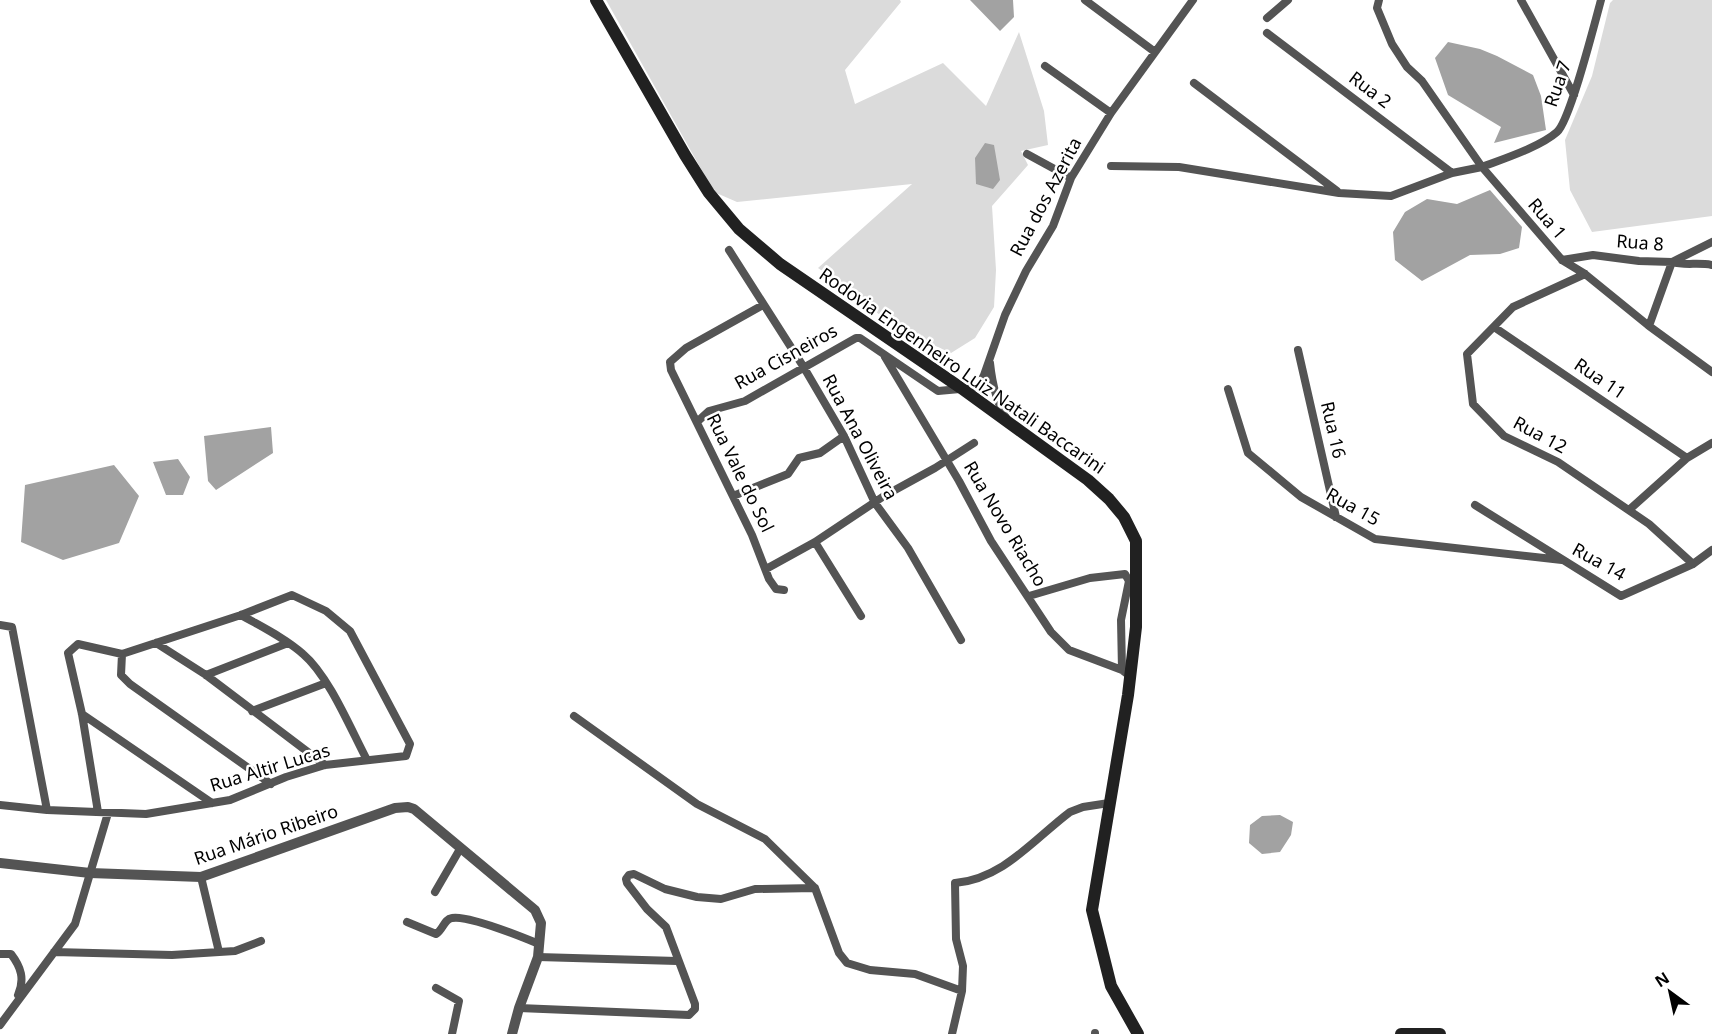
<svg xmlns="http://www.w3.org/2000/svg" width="1712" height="1034" viewBox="0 0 1712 1034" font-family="'Noto Sans',sans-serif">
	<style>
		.green { fill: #dbdbdb }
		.water { fill: #a2a2a2 }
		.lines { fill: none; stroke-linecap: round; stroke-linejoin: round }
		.minor { stroke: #545454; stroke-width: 8 }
		.tertiary { stroke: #545454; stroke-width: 10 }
		.secondary { stroke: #212121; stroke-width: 12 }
		.labels { text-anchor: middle; stroke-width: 5; stroke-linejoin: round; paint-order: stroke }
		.street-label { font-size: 18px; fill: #000; stroke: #fff }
	</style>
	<rect width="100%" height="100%" fill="#fff"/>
	<path class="green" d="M606,0H900L901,2L845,70L855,104L943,63L986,106L1019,32L1044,111L1048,145L1021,151L1028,165L992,206L996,270L994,307L975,338L951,353L896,328L839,282L818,268L912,184L737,202L714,192Z
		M1613,0H1712V216L1592,232L1570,190L1565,140L1592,76L1610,3Z"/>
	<path class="water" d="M970,0H1013L1014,17L1000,31Z
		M1448,42L1480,49L1497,56L1533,75L1541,96L1546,130L1494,143L1501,127L1448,95L1435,58Z
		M985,143L994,145L1000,180L993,189L976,184L975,158Z
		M1490,190L1522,227L1519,248L1500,254L1470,255L1422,281L1395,260L1393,232L1405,212L1427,199L1457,204Z
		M271,427L273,453L216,490L208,481L204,436Z
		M178,459L190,477L183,495H166L153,462Z
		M114,465L139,496L119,543L63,560L21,542L25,485Z
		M1280,815L1293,822L1291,835L1280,852L1262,854L1249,843L1250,825L1262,816Z"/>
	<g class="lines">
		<path class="minor" d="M1085,0L1155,52
			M1379,0L1377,8L1392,44L1407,67L1422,81L1482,167C1503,159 1540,147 1557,132C1570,121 1595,22 1601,0
			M1521,0L1574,95
			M1267,18L1288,0
			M1267,33L1452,173
			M1045,66L1111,113
			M1194,83L1337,191
			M1027,154L1071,178
			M1111,166L1179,167L1339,193L1391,196L1452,173L1482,167L1562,260L1585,274L1649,326L1712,372
			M729,250L803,366L844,436L875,503L908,548L961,640
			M1562,260L1593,255L1639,261L1672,262L1712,242
			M1585,274L1513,307L1467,354L1473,404L1504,436L1558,462L1649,524L1693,564
			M763,305L686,348L670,362L671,370L752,535L769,579L776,589L784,590
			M1649,326L1672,262C1685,266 1698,262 1712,265
			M1494,327L1687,458
			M1298,350L1336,517
			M885,357L959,481L991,541L1051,632L1069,650L1122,670L1130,676
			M990,363C992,382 996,403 1007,419
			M1228,389L1248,453L1301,497L1375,539L1562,560
			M697,422L709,411L745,401L856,338H860L938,391L971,388L979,385L984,375L1005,315L1026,271L1053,226L1071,178L1111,113L1193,0
			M733,496L788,474L799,458L820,453L844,436
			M1475,505L1621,596L1693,564L1712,550
			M1629,510L1687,458L1712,443
			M815,542L861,616
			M766,569L815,542L884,496L935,468L974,443
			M1029,596L1090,578L1125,574L1129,581L1121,620L1122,670
			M241,615C262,627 285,638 303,654C329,676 351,730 367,760
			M0,625L12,627L47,810
			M156,643L206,675L325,765
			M122,654L121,675L130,684L271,784
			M206,675L288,643
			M252,711L326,683
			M82,714L212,803
			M574,716L697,804L765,839L815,888L839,953L847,963L870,970L915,974L962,991
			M0,805L47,810L146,814L230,800L286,777L325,765L406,756L410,744L350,631L326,611L292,595L241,615L122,654L78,644L68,653L82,714L98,812
			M201,877L219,952
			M435,892L460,849
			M407,922L436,934C443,930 444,919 452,918C468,915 522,937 539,944
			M54,952L172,955L235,951L261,941
			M0,954H11C21,967 25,979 18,995
			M538,957L677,961
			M436,988L459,1001L452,1034
			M519,1008L689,1015L695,1009V1004L666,927L647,909L627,883L626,879L629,875L634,874L665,889L697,897L721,899L755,889L815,888
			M0,1025L75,924L108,813
			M1095,1033V1034
			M952,1034L962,991L963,966L956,939L955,883C1003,879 1034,839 1070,812L1083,807L1109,803"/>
		<path class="tertiary" d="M0,863L90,873L201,877L395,808L408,807L414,809L535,910L541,923L538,957L519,1008L512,1034"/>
		<path class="secondary" d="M596,0L685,155L709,193L739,229L780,264L961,388L1088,480L1109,499L1124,517L1136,541V627L1128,695L1092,910L1111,986L1138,1034
			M1401,1034H1440"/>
	</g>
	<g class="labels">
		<g class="street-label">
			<text transform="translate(1558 84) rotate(-71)" y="6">Rua 7</text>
			<text transform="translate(1370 90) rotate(37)" y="6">Rua 2</text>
			<text transform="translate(1046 197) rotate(-62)" y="6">Rua dos Azerita</text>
			<text transform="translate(1547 219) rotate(49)" y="6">Rua 1</text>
			<text transform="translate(1640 243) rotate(4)" y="6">Rua 8</text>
			<text transform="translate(786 357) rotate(-29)" y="6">Rua Cisneiros</text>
			<text transform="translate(962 371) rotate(35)" y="6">Rodovia Engenheiro Luiz Natali Baccarini</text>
			<text transform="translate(1600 379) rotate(34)" y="6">Rua 11</text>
			<text transform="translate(1333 430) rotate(77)" y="6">Rua 16</text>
			<text transform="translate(1540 435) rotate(28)" y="6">Rua 12</text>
			<text transform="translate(860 437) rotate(62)" y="6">Rua Ana Oliveira</text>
			<text transform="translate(740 473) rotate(64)" y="6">Rua Vale do Sol</text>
			<text transform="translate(1353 507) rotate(29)" y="6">Rua 15</text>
			<text transform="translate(1005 524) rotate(59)" y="6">Rua Novo Riacho</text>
			<text transform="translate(1599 562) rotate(29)" y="6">Rua 14</text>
			<text transform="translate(270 768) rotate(-17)" y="6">Rua Altir Lucas</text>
			<text transform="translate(266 835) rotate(-19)" y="6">Rua Mário Ribeiro</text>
		</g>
	</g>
	<g transform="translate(1670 992) rotate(327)" stroke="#ffffff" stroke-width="4.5" paint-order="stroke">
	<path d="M0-4.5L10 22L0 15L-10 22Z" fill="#000000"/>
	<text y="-9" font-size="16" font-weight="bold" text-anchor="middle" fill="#000000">N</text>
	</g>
</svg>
